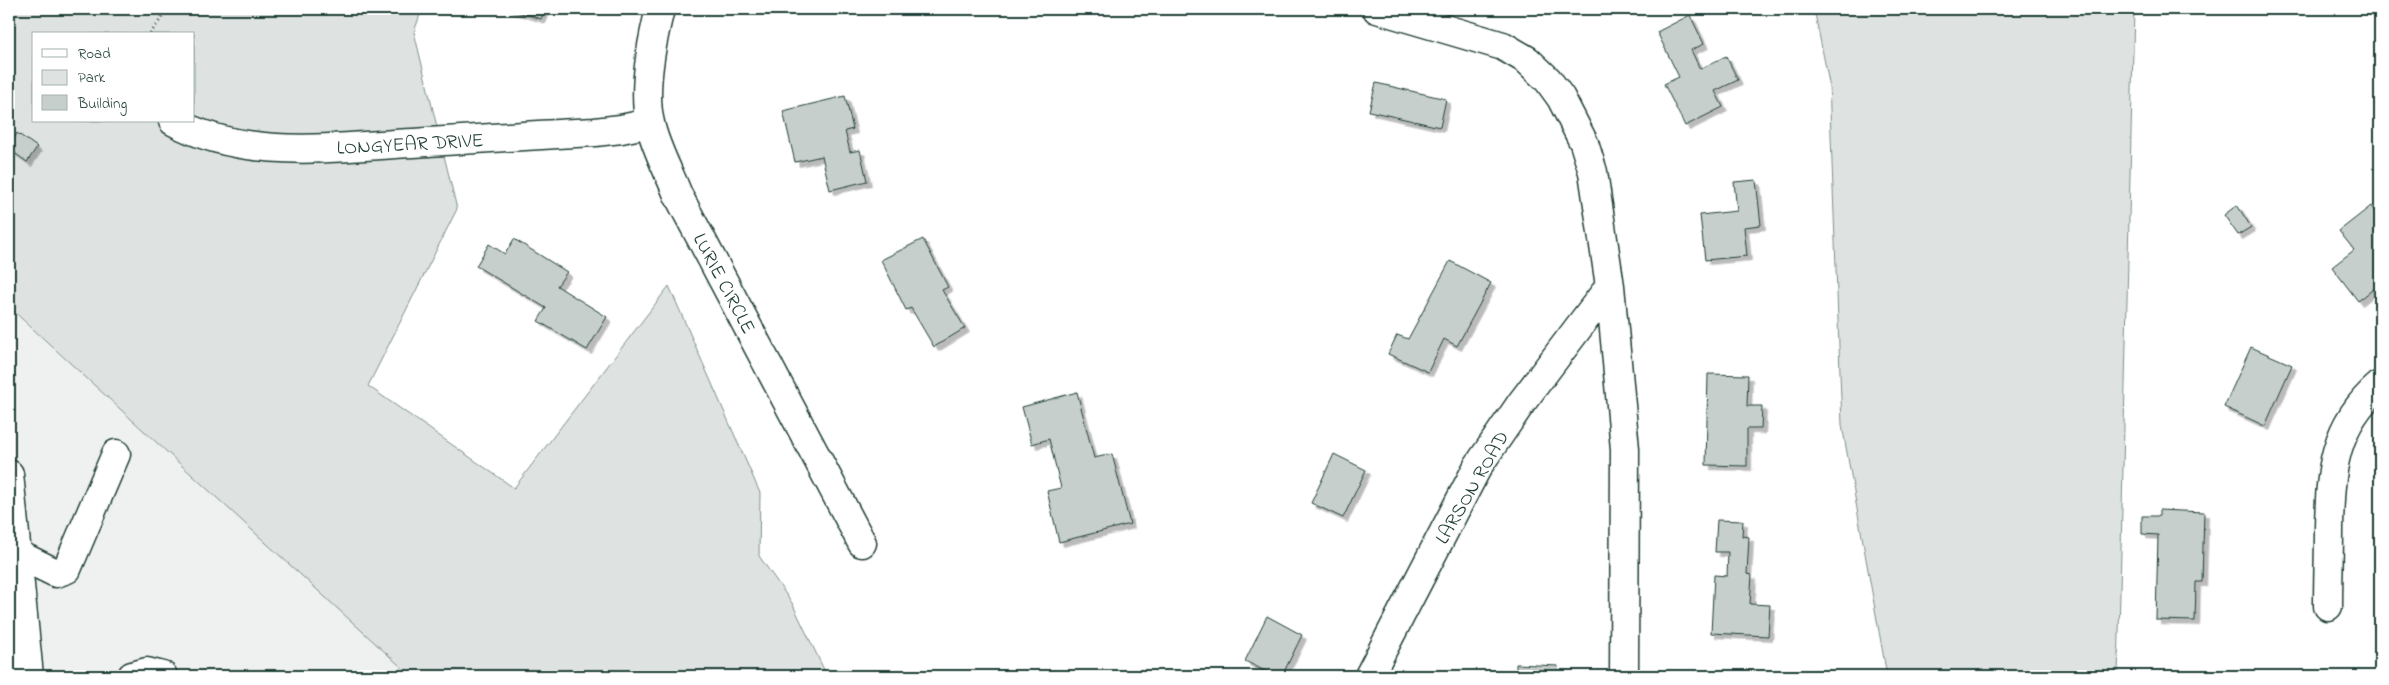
<svg xmlns="http://www.w3.org/2000/svg" width="2389" height="685" viewBox="0 0 2389 685" font-family="'Indie Flower',sans-serif">
	<style>
		.built { fill: #eef1f0 }
		.green { fill: #dee3e2; stroke: #7e908b; fill-rule: evenodd }
		.building { fill: #c7cfcc; stroke: #1f3d34; filter: url(#shadow) }
		.lines { fill: none; stroke-linecap: round; stroke-linejoin: round }
		.minor-casing { stroke: #1f3d34; stroke-width: 31 }
		.path { stroke: #1f3d34; stroke-width: 3; stroke-dasharray: 1 4; stroke-linecap: butt }
		.minor { stroke: #fff; stroke-width: 28 }
		.labels { text-anchor: middle; stroke-width: 4; stroke-linejoin: round; paint-order: stroke }
		.street-label { font-size: 20px; fill: #1f3d34; stroke: #fff }
	</style>
	<defs>
		<filter id="shadow"><feDropShadow dx="4.5" dy="4.5" stdDeviation="0" flood-color="#0004"/></filter>
	</defs>
	<rect width="100%" height="100%" fill="#fff"/>
	<filter id="ink" filterUnits="userSpaceOnUse"><feTurbulence type="fractalNoise" baseFrequency=".02" numOctaves="2"/><feDisplacementMap in="SourceGraphic" scale="10" xChannelSelector="R" yChannelSelector="G"/><feConvolveMatrix kernelMatrix="1 2 1 2 8 2 1 2 1" color-interpolation-filters="sRGB"/></filter>
	<g filter="url(#ink)">
		<path class="built" d="M9,308L176,461L411,676H9Z"/>
		<path class="green" d="M9,9H422L414,32L457,209L368,386L514,488L669,286L760,493L759,556L792,603L827,676H411L9,307ZM34,34H194V121H34Z
			M1814,9H2134L2118,676H1887L1842,425L1829,83Z"/>
		<path class="building" d="M508,9H545L541,19Z
			M1690,15L1704,44L1691,50L1700,69L1726,56L1738,80L1715,91L1723,107L1685,126L1664,84L1679,77L1657,32Z
			M1376,83L1446,99L1440,127L1369,111Z
			M845,96L853,129L845,131L850,152L860,150L867,181L830,190L822,156L795,162L783,111Z
			M17,133L37,147L27,162L9,149Z
			M1756,180L1761,225L1744,227L1747,256L1705,260L1700,215L1737,211L1734,182Z
			M2237,205L2251,227L2238,235L2224,215Z
			M2371,206L2380,219V284L2358,301L2332,267L2354,250L2339,231Z
			M514,239L567,272L557,286L607,317L587,350L538,321L546,308L476,266L489,244L505,254Z
			M923,239L948,287L942,290L965,328L934,347L911,308L906,310L881,260Z
			M1450,261L1491,283L1457,346L1444,339L1428,372L1388,354L1397,335L1408,339Z
			M2251,347L2292,365L2265,426L2224,407Z
			M1708,374L1748,375L1747,406H1762L1761,429H1747V466L1706,465Z
			M1077,392L1094,458L1112,454L1130,524L1059,542L1047,491L1061,488L1049,439L1032,444L1022,407Z
			M1334,454L1366,470L1343,518L1311,503Z
			M2159,510L2204,512L2202,582H2196L2195,621L2156,620L2158,535L2142,534V516H2159Z
			M1717,520L1743,521L1742,536L1749,537L1747,574L1752,575L1750,604L1770,605L1768,636L1711,633L1714,575L1727,576L1728,552H1715Z
			M1267,616L1302,635L1282,676H1275L1245,661Z
			M1516,664L1558,666L1557,676H1516Z"/>
		<g class="lines">
			<defs>
				<path id="minor" d="M660,9C652,41 642,90 650,123C655,147 669,172 678,195L862,543
					M1377,9L1503,46L1527,60L1548,80L1561,98L1584,143L1593,172L1610,286L1625,449L1624,676
					M173,121C245,161 334,147 413,143C474,139 534,135 595,132L621,129L650,123
					M9,474L29,676
					M17,554L56,573L67,569L116,454
					M2328,606C2328,581 2329,555 2329,529C2330,472 2333,425 2380,385
					M132,676L147,672L163,676
					M1369,676L1478,466L1522,402L1610,286"/>
			</defs>
			<use href="#minor" class="minor-casing"/>
			<path class="path" d="M150,34L168,9"/>
			<use href="#minor" class="minor"/>
		</g>
	</g>
	<g class="labels">
		<g class="street-label">
			<text transform="translate(410 143) rotate(-3)" y="7">LONGYEAR DRIVE</text>
			<text transform="translate(725 283) rotate(62)" y="7">LURIE CIRCLE</text>
			<text transform="translate(1471 487) rotate(-60)" y="7">LARSON ROAD</text>
		</g>
	</g>
	<rect width="2389" height="685" fill="none" stroke="#fff" stroke-width="30"/>
	<rect x="15" y="15" width="2359" height="655" fill="none" stroke="#1f3d34" stroke-width="2" filter="url(#ink)"/>
	<rect x="32" y="32" width="162" height="90" fill="#ffffff" stroke="#a5b1ae"/>
	<rect x="42" y="49" width="25" height="8" fill="#ffffff" stroke="#a5b1ae"/>
	<text x="78" y="58" font-size="15" fill="#1f3d34">Road</text>
	<rect x="42" y="70" width="25" height="15" fill="#dee3e2" stroke="#a5b1ae"/>
	<text x="78" y="82" font-size="15" fill="#1f3d34">Park</text>
	<rect x="42" y="95" width="25" height="15" fill="#c7cfcc" stroke="#a5b1ae"/>
	<text x="78" y="108" font-size="15" fill="#1f3d34">Building</text>
</svg>
